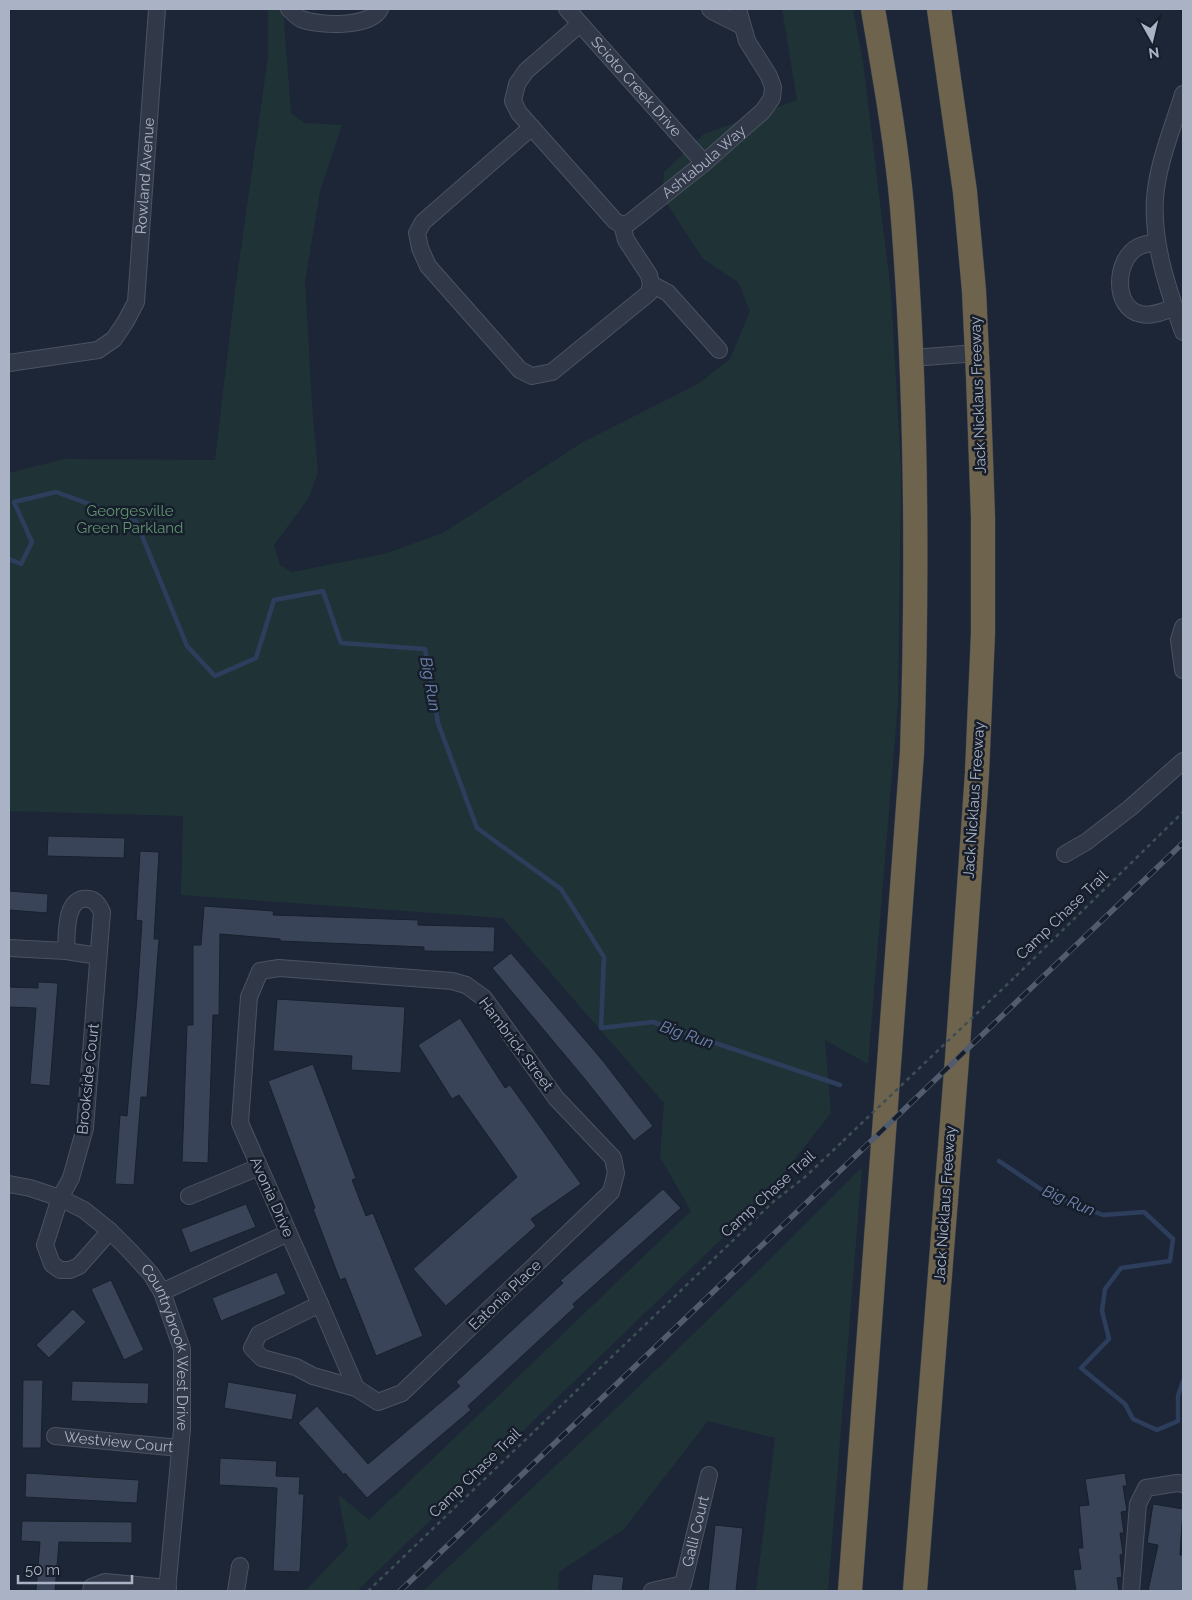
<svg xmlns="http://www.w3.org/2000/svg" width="1192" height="1600" viewBox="0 0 1192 1600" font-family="Raleway,sans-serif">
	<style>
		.green { fill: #1f3337 }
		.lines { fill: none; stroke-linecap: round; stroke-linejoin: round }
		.stream { stroke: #2d3e5d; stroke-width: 4.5 }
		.building { fill: #394458; stroke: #18202d }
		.minor-casing { stroke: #4b5362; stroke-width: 18 }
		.highway-casing { stroke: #38404e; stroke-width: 25 }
		.path { stroke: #3c5055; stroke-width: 2.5; stroke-dasharray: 4 4; stroke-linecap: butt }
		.minor { stroke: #313847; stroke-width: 16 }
		.highway { stroke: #6e634d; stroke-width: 24 }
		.rail-casing { stroke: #525c6f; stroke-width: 5.5 }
		.rail { stroke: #171e2b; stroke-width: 4; stroke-dasharray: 11; stroke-linecap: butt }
		.path-bridge { stroke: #3c5055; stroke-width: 2.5; stroke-dasharray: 4 4; stroke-linecap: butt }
		.labels { text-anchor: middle; stroke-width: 5; stroke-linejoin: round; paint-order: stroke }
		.street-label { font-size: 15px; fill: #aab2c5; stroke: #171e2b }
		.park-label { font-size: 15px; fill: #619671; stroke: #171e2b }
		.water-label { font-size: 16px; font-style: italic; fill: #7086b0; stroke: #171e2b }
	</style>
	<rect width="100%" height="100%" fill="#1d2636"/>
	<path class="green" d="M268,9H283L291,113L304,123L342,125L320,191L305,281L312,405L318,473L308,499L274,545L280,565L292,572L384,554L443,533L583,442L698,384L730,359L750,311L738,282L703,259L662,196L664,172L704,134L797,100L782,9H853L863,62L891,293L901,470L898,701L868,1064L825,1040L831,1113L763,1199L357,1591H305L348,1546L338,1494L369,1520L691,1211L660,1157L664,1103L503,918L181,895L183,816L9,811V473L64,459L215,460L235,291L268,57Z
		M862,1167L828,1591H756L775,1438L708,1421L624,1529L559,1572L558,1591H423C571,1452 719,1312 862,1167Z"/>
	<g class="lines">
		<path class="stream" d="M9,559L21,564L32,542L14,502L56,492L136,521L187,646L215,676L256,658L274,600L323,591L341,643L425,649L438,723L477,828L561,889L604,957L601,1028L653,1022L840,1085
			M999,1161L1048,1194L1103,1215L1144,1212L1173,1239L1170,1261L1121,1268L1105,1289L1102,1311L1109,1339L1081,1368L1125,1404L1133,1419L1157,1430L1178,1421V1396L1183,1381"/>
	</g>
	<path class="building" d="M48,836L125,838L124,858L47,856Z
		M140,851L159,852L154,939H159L147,1097H141L134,1185L115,1184L120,1115L127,1116L137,998L142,921L136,920Z
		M9,891L48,894L47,913L9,910Z
		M204,906L274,911L273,915L418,920V925L495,927L494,952L424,951V947L280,941V939L220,934L219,1015H213L208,1163L182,1162L187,1025H193V945H201Z
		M511,953L603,1061L653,1126L634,1141L584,1078L492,968Z
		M38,982L58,983L50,1086L30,1084L36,1008L9,1007V987L38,988Z
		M277,999L405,1007L401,1073L351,1070L352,1056L273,1051Z
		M460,1018L505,1088L510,1085L581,1184L531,1219L536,1226L446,1306L413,1269L517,1177L459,1095L452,1099L418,1045Z
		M313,1064L356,1178L352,1180L366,1216L373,1213L423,1336L376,1356L345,1278L340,1280L313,1209L315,1208L268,1081Z
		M663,1189L681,1208L573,1304L575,1307L468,1406L471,1410L367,1498L345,1473L344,1475L298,1423L317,1406L368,1464L460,1386L456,1382L563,1283L560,1281Z
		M246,1204L256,1227L190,1253L181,1229Z
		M277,1272L286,1294L221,1321L212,1298Z
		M111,1280L144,1350L124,1360L91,1289Z
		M73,1309L86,1322L49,1358L36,1345Z
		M23,1380H43L41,1448H22Z
		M72,1381L149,1383L148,1404L71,1401Z
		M228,1382L297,1394L292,1420L224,1408Z
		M220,1458L277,1461L276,1476L300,1477L299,1494H304L300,1572L273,1571L277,1488L219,1485Z
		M26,1473L139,1480L137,1503L25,1497Z
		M1125,1473L1127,1486H1123L1127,1511L1121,1512L1124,1533H1120L1123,1554L1120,1555L1122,1577L1117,1578L1119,1591H1076L1073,1570L1081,1569L1078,1548H1083L1079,1506L1089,1505L1085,1479Z
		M1153,1504L1183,1509L1180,1555H1183V1591H1148L1158,1545L1147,1543Z
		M22,1521L132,1522V1543L59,1542L55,1591H36L40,1542L21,1541Z
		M715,1525L743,1528L736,1591H708Z
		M593,1574L624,1577L622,1591H591Z"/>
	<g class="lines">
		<defs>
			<g id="minor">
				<path d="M289,9C292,12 297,17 301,19C319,26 370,28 380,9"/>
				<path id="s1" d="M567,9L704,163"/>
				<path d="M710,9L714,12L742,26"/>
				<path d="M1183,94C1173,127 1158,162 1155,198C1152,244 1168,289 1183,332"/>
				<path d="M532,127L423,222L417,233L420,248L428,266L520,370L532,376L552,372L649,293L651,284L649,275L626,240L622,225L615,221L519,113L513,101L517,84L526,71L580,24"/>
				<path id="s2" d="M622,225L629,223L704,163L763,111L772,98L773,87L769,76L747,41L738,9"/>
				<path d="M1157,242C1151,243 1144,244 1138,247C1115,259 1112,308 1141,314C1152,317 1164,311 1175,307"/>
				<path d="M651,284L668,293L719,350"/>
				<path d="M912,358L977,353"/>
				<path id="s3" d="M9,363L98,350L114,339L126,321L136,302L157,9"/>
				<path d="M1183,627L1179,640L1183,670"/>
				<path d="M1065,854L1086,842L1130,808L1183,761"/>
				<path d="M9,948L66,951L98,956"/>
				<path d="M66,951C67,935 64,895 89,899C96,900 99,906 102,912L85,1128L71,1178L60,1198L45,1245L52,1264L60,1270H70L79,1266L110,1231"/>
				<path d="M279,968L452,981L466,985L484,998L556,1098L613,1158L616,1173L611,1192L402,1393L378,1402L356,1388L320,1304L240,1123L249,997L260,971Z"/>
				<path id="s4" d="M9,1184L30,1188L60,1198L84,1210L110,1231L130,1251L151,1274L162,1292L182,1349V1429L167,1591"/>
				<path d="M189,1196L259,1167"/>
				<path d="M162,1292L288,1233"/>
				<path d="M320,1304L259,1334L252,1348L262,1358L296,1367L313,1376L356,1388"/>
				<path id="s5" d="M55,1436L180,1448"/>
				<path d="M91,1591L92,1587L105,1582L168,1588"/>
				<path d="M236,1591L240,1566"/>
				<path id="s6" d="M652,1591L683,1584L709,1475"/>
				<path d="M1131,1591L1138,1504L1146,1488L1177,1483L1183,1484"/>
			</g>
			<path id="highway" d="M850,1591L912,753C918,571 917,388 902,207C896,140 884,74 873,9
				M915,1591L957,1059L977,773L983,633V517L978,376L974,291L965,192L939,9"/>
		</defs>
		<use href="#minor" class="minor-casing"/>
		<use href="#highway" class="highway-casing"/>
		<path class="path" d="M1016,976L1183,812
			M368,1591L773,1202L805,1177L843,1141"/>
		<use href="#minor" class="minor"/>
		<use href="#highway" class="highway"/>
		<defs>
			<path id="rail" d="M400,1591L1183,843"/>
		</defs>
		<use href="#rail" class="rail-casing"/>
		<use href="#rail" class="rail"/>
		<path class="path-bridge" d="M843,1141L1016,976"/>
	</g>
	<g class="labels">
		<g class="street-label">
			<text dy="5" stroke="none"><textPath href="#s1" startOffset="104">Scioto Creek Drive</textPath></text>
			<text dy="5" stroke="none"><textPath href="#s2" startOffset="104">Ashtabula Way</textPath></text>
			<text dy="5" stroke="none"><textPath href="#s3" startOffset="279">Rowland Avenue</textPath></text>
			<text transform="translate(978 395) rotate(-92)" y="5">Jack Nicklaus Freeway</text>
			<text transform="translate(974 800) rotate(-86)" y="5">Jack Nicklaus Freeway</text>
			<text transform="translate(1062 915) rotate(-44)" y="5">Camp Chase Trail</text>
			<text transform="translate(516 1044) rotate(53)" y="5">Hambrick Street</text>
			<text transform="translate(88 1079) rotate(-84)" y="5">Brookside Court</text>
			<text transform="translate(768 1194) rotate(-42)" y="5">Camp Chase Trail</text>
			<text transform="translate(272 1197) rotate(66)" y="5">Avonia Drive</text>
			<text transform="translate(945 1204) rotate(-86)" y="5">Jack Nicklaus Freeway</text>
			<text transform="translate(505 1295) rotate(-44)" y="5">Eatonia Place</text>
			<text dy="5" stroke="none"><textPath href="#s4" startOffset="249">Countrybrook West Drive</textPath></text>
			<text dy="5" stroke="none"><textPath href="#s5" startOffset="64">Westview Court</textPath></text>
			<text transform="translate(475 1473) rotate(-44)" y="5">Camp Chase Trail</text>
			<text dy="5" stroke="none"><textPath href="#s6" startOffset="86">Galli Court</textPath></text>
		</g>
		<g class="park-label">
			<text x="130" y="516">Georgesville<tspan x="130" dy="17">Green Parkland</tspan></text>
		</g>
		<g class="water-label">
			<text transform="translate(431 684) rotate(80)" y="6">Big Run</text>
			<text transform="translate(687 1034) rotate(19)" y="6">Big Run</text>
			<text transform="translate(1069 1200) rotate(23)" y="6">Big Run</text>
		</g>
	</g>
	<rect width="1192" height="1600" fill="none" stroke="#aab2c5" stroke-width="20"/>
	<g transform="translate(1152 40) rotate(172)" stroke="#171e2b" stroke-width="4" paint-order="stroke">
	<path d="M0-4L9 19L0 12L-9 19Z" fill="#aab2c5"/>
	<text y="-8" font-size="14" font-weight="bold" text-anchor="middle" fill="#aab2c5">N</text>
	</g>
	<path d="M18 1575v8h114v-8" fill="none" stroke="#aab2c5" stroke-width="2.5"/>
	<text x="25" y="1575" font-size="15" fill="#aab2c5" stroke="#171e2b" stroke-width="4" paint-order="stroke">50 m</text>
</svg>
